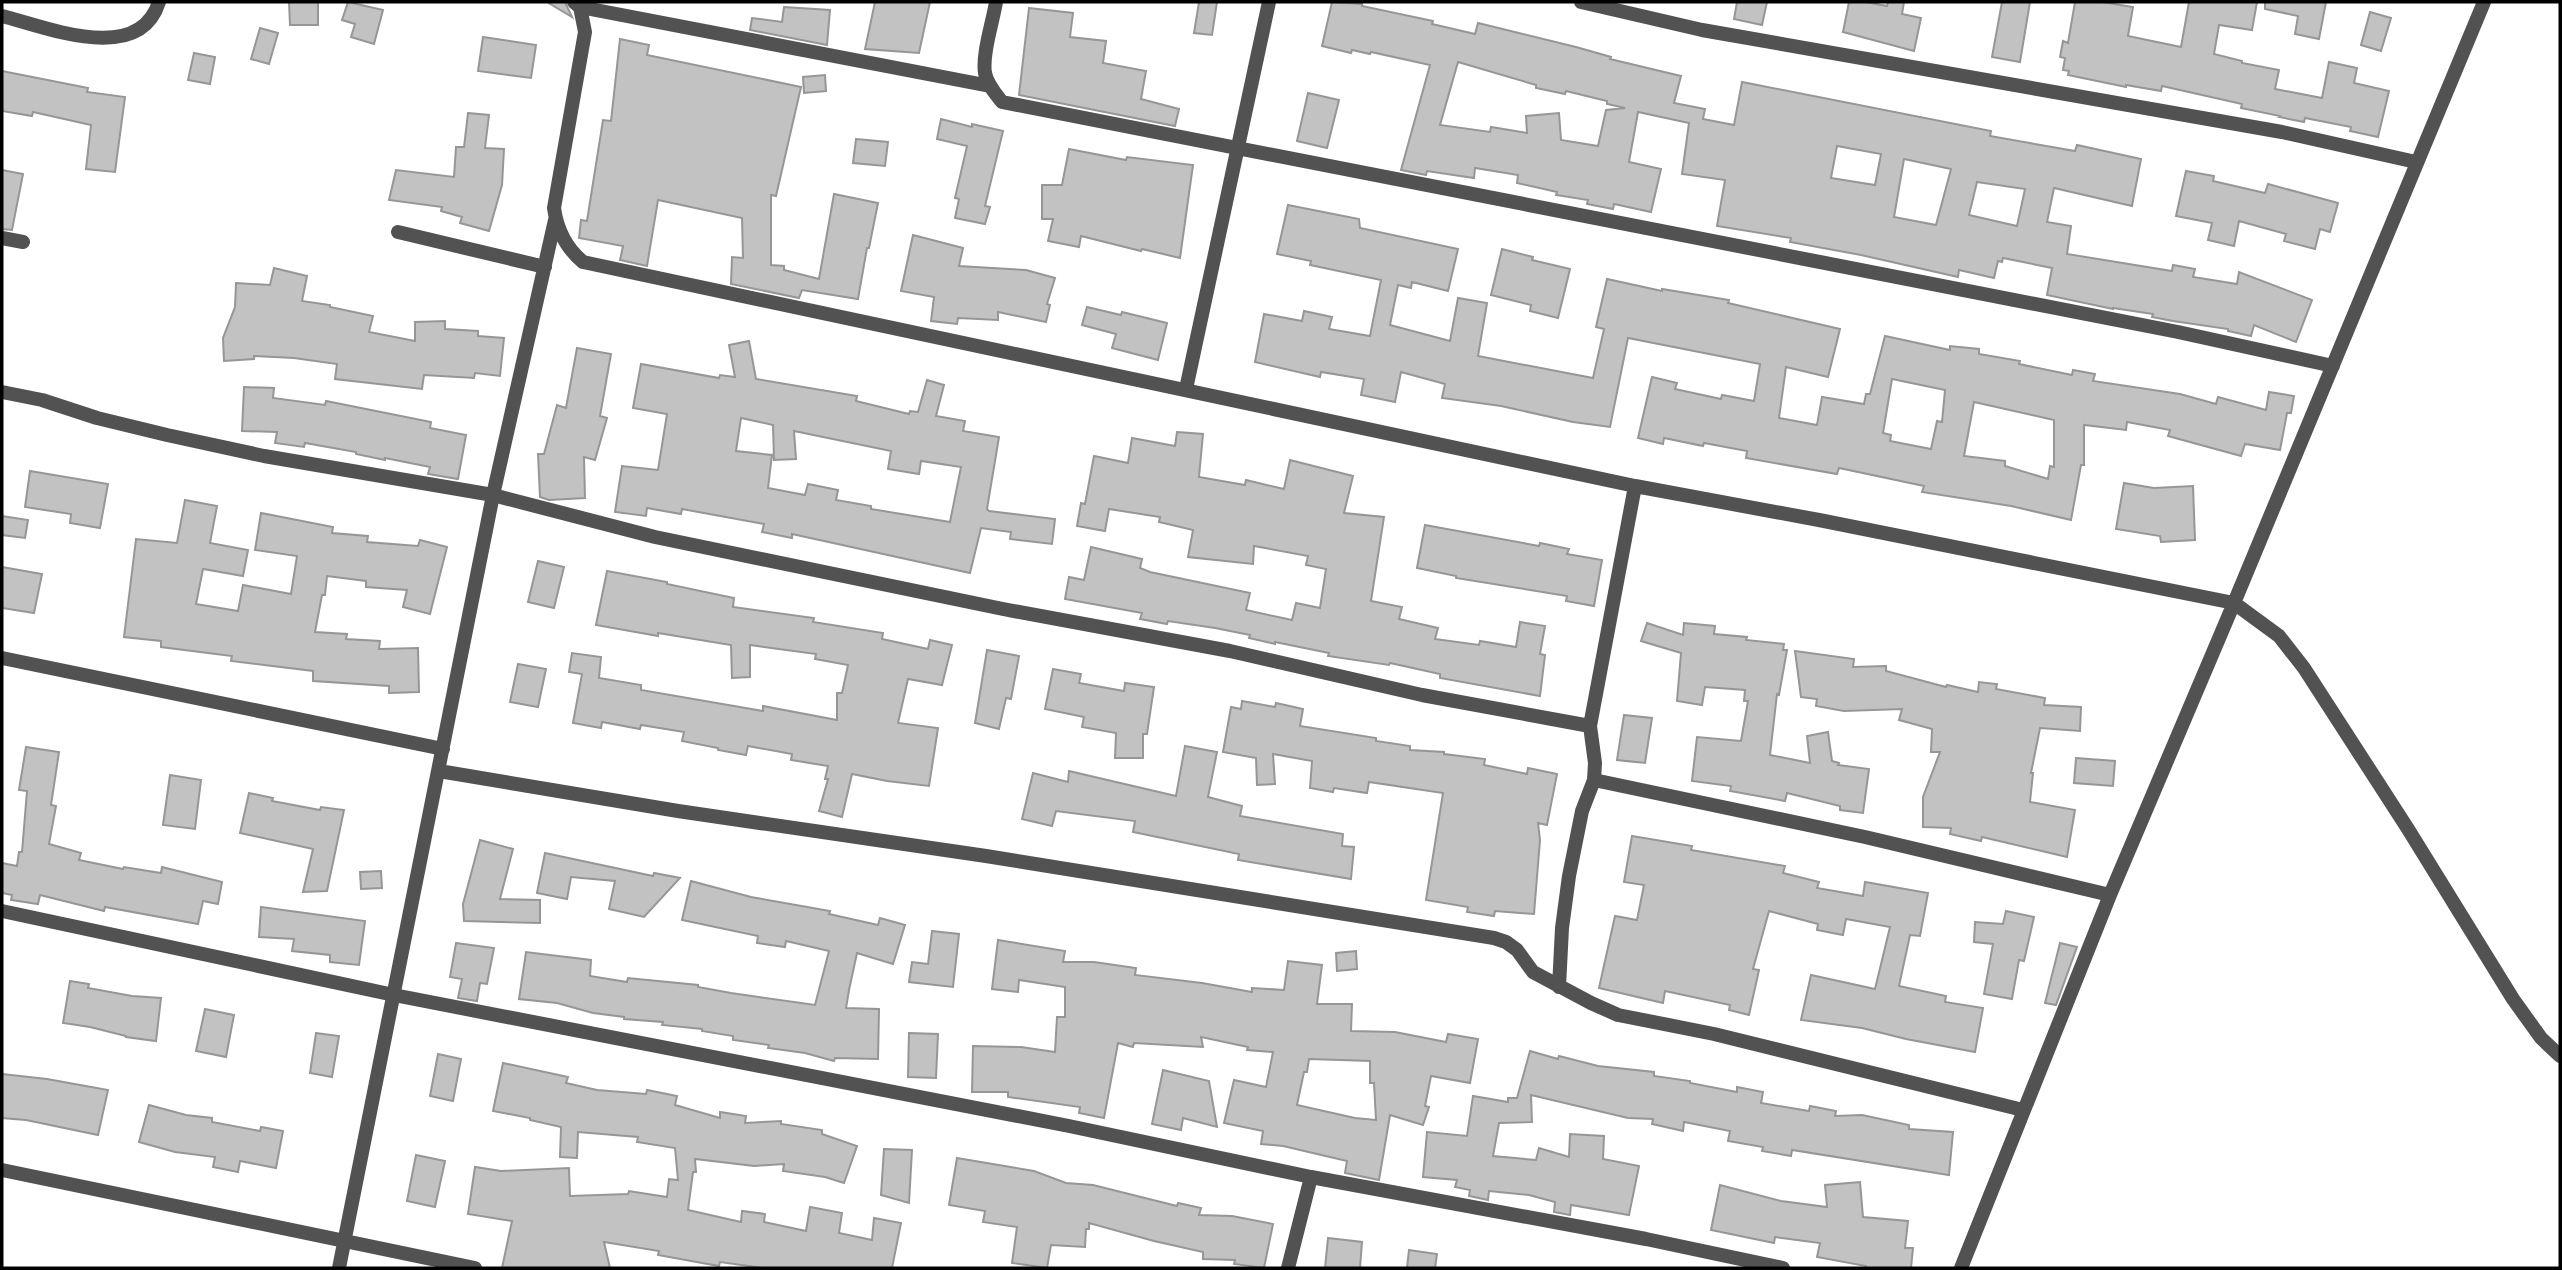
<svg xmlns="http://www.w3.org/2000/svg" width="2562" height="1270" viewBox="0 0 2562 1270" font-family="Inter,sans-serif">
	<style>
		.building { fill: #c2c2c2; stroke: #969696; stroke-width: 2; fill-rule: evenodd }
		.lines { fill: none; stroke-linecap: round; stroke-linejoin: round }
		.minor { stroke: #525252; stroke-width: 14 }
	</style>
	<rect width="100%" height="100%" fill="#fff"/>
	<path class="building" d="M289,2H318V25H290Z
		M348,2L383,10L374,44L351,37L355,24L342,20Z
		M547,2H565L572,17Z
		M875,2H930L919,53L865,49Z
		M1199,2H1217L1212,35L1194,33Z
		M1332,2L1362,4V6L1433,21L1432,24L1475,34L1478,23L1576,47L1611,57L1610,59L1681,76L1674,103L1705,109L1703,119L1734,125L1742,82L1991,131L1990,136L2075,151L2077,145L2141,159L2132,206L2054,188L2047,222L2071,226L2067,254L2172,271L2173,265L2195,269L2193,277L2237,284L2239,272L2312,300L2296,342L2254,325L2251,336L2228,331V329L2173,321L2152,317L2153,314L2113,308V309L2047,295L2052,268L2003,258L2002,262L1998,261L1994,278L1959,270L1958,277L1861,255L1790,242L1791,238L1717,226L1725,180L1682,174L1689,123L1638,112L1629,162L1661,169L1651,212L1614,204L1613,209L1587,204L1588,200L1556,195L1557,192L1517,183L1518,175L1475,168L1474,178L1427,171L1426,175L1401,170L1430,65L1371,52L1370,54L1352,50L1351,53L1322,46ZM1458,62L1536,85V88L1565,94L1566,91L1607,101V104L1625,108L1606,110L1598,146L1561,140L1559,113L1526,116L1527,133L1491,127L1490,132L1440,125ZM1837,146L1881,154L1875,185L1831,178ZM1904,159L1951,169L1936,225L1894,217ZM1977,182L2025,189L2017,226L1969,215Z
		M1737,2H1767L1762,25L1734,19Z
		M1849,2H1866L1887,6L1888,2H1904L1902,14L1921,18L1914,51L1843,32Z
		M2002,2H2030L2020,62L1992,57Z
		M2075,2H2102L2133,7L2128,36L2181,47L2189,2H2257L2252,30L2219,25L2214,54L2242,61V63L2279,70L2275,89L2322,98L2329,62L2357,68L2354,83L2389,91L2378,137L2350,131L2351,127L2305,118L2304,122L2279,117L2280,116L2241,108L2242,104L2162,86L2161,91L2126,85V87L2068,75L2069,71L2063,70L2065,58L2060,57L2063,41L2068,43Z
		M2265,2H2326L2319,39L2295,34L2298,16L2265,9Z
		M784,7L830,10L827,45L750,30L752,18L782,22Z
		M1029,8L1073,13L1070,37L1106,41L1103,63L1146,71L1141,99L1179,109L1175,126L1019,95Z
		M2370,12L2391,18L2381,51L2361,45Z
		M260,28L278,33L269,64L251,59Z
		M483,37L536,45L531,78L478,71Z
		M620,39L649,45L647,55L801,87L776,196L771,195V265L784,266V270L819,279L834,194L878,203L869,248H867L858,299L802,290L799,298L731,284L732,257L743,258L742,218L658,200L647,266L620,260L623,246L579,238L581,220L587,221L603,120L611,121Z
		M194,53L215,57L210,84L188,80Z
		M2,71L88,88L87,92L125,97L115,172L86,169L91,125L33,112L32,116L2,111Z
		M825,75L826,91L804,93L803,77Z
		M1308,93L1339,100L1327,148L1297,141Z
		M468,113L489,115L485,148L504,149L502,185L489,231L460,223L462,217L441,211L442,207L389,200L396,170L454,177L456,147H464Z
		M941,119L972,127V124L1003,131L985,206L990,207L985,224L955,218L959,199L955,198L967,146L937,139Z
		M856,139L888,142L885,166L853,163Z
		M1069,149L1126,160L1127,157L1193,165L1180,258L1142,249L1141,251L1081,236L1079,247L1048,241L1053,219H1042V185H1062Z
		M2,170L23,174L12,230L2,229Z
		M2186,171L2214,176L2213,181L2265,193L2268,184L2338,203L2330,232L2320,229L2315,249L2284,241L2286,234L2239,221L2234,246L2208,240L2212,223L2176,216Z
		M1288,205L1359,219L1360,228L1458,249L1448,291L1412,282L1411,288L1398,285L1390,325L1450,341L1458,298L1487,303L1478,356L1593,378L1604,329L1596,327L1607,279L1662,291V289L1729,300L1728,303L1840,329L1828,377L1786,367L1779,418L1817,425L1822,397L1864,404L1866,394H1870L1885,336L1950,350V346L1979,349V354L2020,361L2019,364L2072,375L2073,370L2095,374L2093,381L2180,394L2216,404L2218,397L2266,410L2269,392L2294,396L2291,413H2287L2280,450L2245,444L2241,456L2168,436L2170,430L2127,422L2126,430L2084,425V465H2081L2071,520L2011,506L1922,492L1924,486L1839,468L1837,474L1746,458L1747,451L1704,443L1703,446L1664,438L1663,444L1638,438L1652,377L1677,383L1675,389L1721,399L1722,395L1754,401L1760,364L1628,338L1610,427L1573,422L1501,406L1442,398L1445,384L1401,372L1395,402L1361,395L1364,379L1321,372L1320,377L1255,362L1264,314L1302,321L1304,311L1332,317L1329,329L1370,336L1381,280L1310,265L1311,261L1277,254ZM1892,379L1945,390L1942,422L1937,421L1931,449L1890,441L1891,435L1883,433ZM1974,402L2054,420V467L2050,466L2048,479L2005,466V461L1964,456Z
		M913,235L963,248L959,266L1026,270L1055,278L1047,304L1050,305L1046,322L998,312V320L958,318L957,324L931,321L934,297L901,291Z
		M1502,249L1533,257L1532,260L1570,269L1558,318L1530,311L1531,305L1491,295Z
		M274,268L307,276L302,301L330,305V307L373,316L369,332L415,341V322L445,321V329L478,331V336L504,338L500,376L475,373L474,378L424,375L422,389L335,379L337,364L294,358L254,356V359L224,361L223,338L235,307L236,283L270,285Z
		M1087,307L1121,315L1122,312L1167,323L1158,360L1112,348L1116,334L1082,325Z
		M749,341L756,379L857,396L856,401L909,414L910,411L918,412L927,380L944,385L936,416L965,421L963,431L999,437L987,509L989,511L1055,519L1052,544L1010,539L1011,532L981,528L970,573L792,534V538L762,532L764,524L682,509L681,514L647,508L646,516L615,512L622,466L658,470L667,414L633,408L641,364L719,378L720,375L735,377L729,345ZM741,418L773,425L774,460L796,459L794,431L891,451L888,469L919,474L921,461L961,467L950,522L871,509V506L836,500L838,490L808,484L805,495L768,488L772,455L736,451Z
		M577,348L611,354L600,416L607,418L595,460L584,457L585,498L549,500L540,497L538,454H544L557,405L566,408Z
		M244,387L274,388L273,398L325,405L326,401L431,422L430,428L466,435L458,479L428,474L430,467L385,458V460L356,454V452L305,443L304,447L275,443L277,432L242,431Z
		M1177,432L1203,434L1199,477L1245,485L1246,480L1284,489L1290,460L1353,476L1344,513L1384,517L1371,601L1402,607L1399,619L1438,628L1435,639L1479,645L1480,641L1516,647L1520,622L1545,626L1540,654L1545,655L1540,696L1440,678V674L1390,663L1389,665L1328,656L1329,653L1275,642V644L1249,638L1250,635L1215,628L1168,621L1167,624L1140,619L1142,613L1065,599L1069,577L1084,580L1091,547L1142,559L1140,568L1150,572L1250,593L1246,610L1292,620L1296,603L1320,608L1326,569L1306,565L1308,556L1254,546L1253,564L1188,557L1193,530L1159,522L1160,517L1109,509L1105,531L1077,526L1081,503L1085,504L1094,456L1128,463L1132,438L1175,446Z
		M30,471L108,484L100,528L70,523L71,514L25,507Z
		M2124,483L2154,488L2193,486L2195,540L2161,542L2160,536L2116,529Z
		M185,500L217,506L210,543L248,550L243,576L203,569L196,604L238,611L243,585L291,594L297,556L255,550L261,513L333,527L332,533L368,536L367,542L418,546L420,540L447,547L430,614L403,607L407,590L366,587V581L327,576L325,595H322L315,632L347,634L346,639L380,641L379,649L418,648L419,692L389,693V686L313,681V671L231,661L232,656L161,647V641L124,637L136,539L177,543Z
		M2,516L28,520L25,538L2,535Z
		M1425,525L1539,546L1540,543L1569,549L1567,554L1602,560L1594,606L1566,601L1567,596L1456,578V576L1417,568Z
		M538,561L564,567L554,608L528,602Z
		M2,567L42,574L34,613L2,608Z
		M607,571L667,582V584L734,598L733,607L814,618L813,622L883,633L882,639L928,649L930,640L952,645L942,685L908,679L898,723L938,728L929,786L887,781L852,774L842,817L819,811L828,779H825L828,766L791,760L792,754L748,746L746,755L718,750V748L682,741L684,732L641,725L640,729L602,722L601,728L573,723L582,674L569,672L572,653L601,657L599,678L641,685V690L763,711V706L837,720V693H842L848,665L815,659L816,654L750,645V677L732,678L731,645L658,633V636L596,625Z
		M1647,623L1683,635L1684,623L1715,626L1714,634L1747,637L1746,640L1784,644L1783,650H1787L1779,695L1777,694L1770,755L1810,763L1807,736L1828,732L1832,761L1839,763L1838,765L1869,769L1863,813L1840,810V806L1787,793L1785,801L1730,791L1731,786L1692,781L1697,737L1741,741L1748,701H1744L1745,690L1705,687L1702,705L1677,701L1681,653L1641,641Z
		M987,650L1019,656L1011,699L1006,698L999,729L975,723Z
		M1795,651L1854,659L1853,667L1886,666V671L1946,687L1947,685L1978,692L1979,682L1997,684L1996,689L2045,698L2044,705L2081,707L2080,731L2040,728L2031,773H2033L2030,802L2075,810L2067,857L1982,837L1981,841L1950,834L1951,828L1923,827V797L1940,752H1931L1932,729L1899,720L1902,709L1844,711L1816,706L1817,699L1801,697Z
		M518,664L546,669L538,707L510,702Z
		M1053,669L1081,674L1079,683L1124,691L1125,683L1154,687L1147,734H1143V758H1115L1116,733L1082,727L1084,717L1045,709Z
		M1242,701L1275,707L1276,703L1303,709L1300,726L1376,738V741L1410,746V750L1444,752V754L1485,759L1484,765L1527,774L1528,768L1557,774L1547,825L1538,823L1540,840L1534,914L1495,911L1494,916L1467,912L1468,907L1426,900L1443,793L1369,782L1367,793L1334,788L1333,792L1310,788L1312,761L1273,754L1275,784L1257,785L1256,758L1223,752L1231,707L1241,709Z
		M1624,715L1652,718L1645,763L1617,760Z
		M1185,746L1217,752L1208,797L1242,806L1240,816L1343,834L1342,846L1354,847L1351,879L1238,860L1239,854L1133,832L1135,821L1056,811L1052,826L1022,819L1033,773L1068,782L1069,771L1176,796Z
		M26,747L59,752L51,805L56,806L49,844L81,853L79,860L123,869L124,867L161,873L162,867L222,882L218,904L203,901L198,924L105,907L104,911L40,895L38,904L11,900L12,895L2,893V863L17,866L19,852H22L27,791L19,790Z
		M2076,758L2115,761L2113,786L2074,783Z
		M170,775L201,780L195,829L163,825Z
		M249,793L273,798L272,801L320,810L321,807L344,810L327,891L303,892L313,849L240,833Z
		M1632,836L1692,846L1691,850L1785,866L1783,873L1819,882L1817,888L1863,896L1865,882L1928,893L1920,936L1910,935L1899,986L1946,996L1945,1002L1983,1008L1975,1052L1906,1039L1862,1028L1801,1020L1811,975L1875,989L1890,927L1846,919L1843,935L1817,930L1818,924L1769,911L1753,969L1759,970L1749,1015L1729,1010L1730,1005L1665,991L1663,1003L1599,988L1615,916L1637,920L1644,885L1624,882Z
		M480,840L513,849L500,899L540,900V923L464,921L463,904Z
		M545,853L653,876L654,873L680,878L644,917L609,909L615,881L571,877L567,899L537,893Z
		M381,871L382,888L361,889L360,872Z
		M691,881L751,897L830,911L829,914L878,925L880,918L905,925L893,964L857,953L849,990L846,1008L879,1009L878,1059L835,1058L834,1061L805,1053L768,1048L769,1045L733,1040V1036L702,1031V1029L662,1025L663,1022L624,1019V1017L593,1013L557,1003L519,999L526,952L591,960L590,976L627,982L628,978L698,985V987L731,993L815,1005L829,951L786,941L785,947L757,943L758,936L682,920Z
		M261,907L365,921L359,965L330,962V955L292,951L294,939L259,937Z
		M2006,911L2034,917L2024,961L2019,960L2012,999L1984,994L1993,944L1974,942L1975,922L2003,924Z
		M932,931L959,934L953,987L909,982L912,962L928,964Z
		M998,940L1065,951L1063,962H1094L1136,968L1135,975L1202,983L1252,992V988L1284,990L1288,961L1322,965L1317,1004H1352L1351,1031L1395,1032L1446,1042L1448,1034L1478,1039L1470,1083L1431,1076L1425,1106L1429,1107L1423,1125L1390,1115L1379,1180L1345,1173L1347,1161L1283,1146L1261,1144L1263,1131L1224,1123L1234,1080L1266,1087L1273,1052L1247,1050L1248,1047L1201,1037L1203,1047L1134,1043L1133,1047L1118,1043L1104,1118L1079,1113L1080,1107L1008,1097V1092H972L973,1046L1021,1047L1055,1052L1057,1017H1065V987L1019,980L1018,992L992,989ZM1309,1059L1370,1061V1083H1374L1376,1120L1355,1118L1297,1105L1304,1072H1307Z
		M456,943L494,948L487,984L480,983L477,1001L458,998L462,979L450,977Z
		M2060,943L2077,947L2056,1005L2045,1003Z
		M1356,951L1357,969L1337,971L1336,953Z
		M70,981L89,984L88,988L132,996L161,998L156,1041L126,1037V1036L90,1027L63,1023Z
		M205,1009L234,1015L226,1057L196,1051Z
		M316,1033L339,1036L332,1077L310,1073Z
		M909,1033L938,1034L936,1078L908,1077Z
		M1530,1051L1558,1059L1559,1056L1598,1066L1654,1072V1076L1690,1081V1083L1737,1092V1087L1763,1092L1761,1103L1809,1111L1810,1106L1836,1111L1835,1116L1862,1115L1909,1125V1129L1953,1132L1949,1175L1792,1150L1791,1156L1762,1151L1763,1147L1728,1141L1730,1131L1684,1122L1683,1131L1652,1124L1653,1119L1628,1118L1531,1095L1532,1122L1499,1123L1493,1156L1536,1160L1539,1148L1569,1157L1570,1134L1604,1136L1603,1159L1639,1166L1629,1215L1571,1205L1570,1215L1554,1212L1555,1202L1529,1195L1489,1191L1488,1200L1469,1196L1470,1190L1455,1187L1457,1180L1423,1177L1427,1132L1467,1136L1473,1096L1508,1102V1098H1517Z
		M438,1054L461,1059L453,1101L430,1096Z
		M503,1063L568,1077L566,1083L597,1090L646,1094L647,1090L677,1096L675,1105L720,1118V1112L746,1116L745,1123L781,1121V1124L822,1130V1134L857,1146L844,1183L825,1177L783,1171L784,1164L754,1166L695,1159L696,1172H693L688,1210L741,1222L742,1211L765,1214L764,1222L806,1231L810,1207L842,1213L839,1233L872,1240L874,1218L901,1223L892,1268H763L720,1262L719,1266L658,1255L659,1251L604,1242L610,1268H502L512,1221L468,1214L475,1167L501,1171L569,1168L570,1196L628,1194L629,1191L667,1197L669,1179L678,1180L675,1148L637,1142L638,1137L578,1132L577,1158L560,1157L561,1127L530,1120V1118L493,1111Z
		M1163,1070L1209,1081L1217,1127L1183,1118L1181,1130L1152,1124Z
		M2,1074L47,1079L108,1090L98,1135L26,1120L2,1118Z
		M149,1105L186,1115L212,1118V1122L260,1131L261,1127L283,1131L276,1168L240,1161L238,1172L213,1167L215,1157L175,1152L139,1142Z
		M884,1149L912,1150L909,1203L881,1195Z
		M416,1155L445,1161L435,1207L407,1201Z
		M957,1158L1034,1171L1066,1183L1093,1185L1177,1206L1178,1203L1201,1208L1199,1215L1232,1216L1273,1224L1264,1268L1234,1264L1235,1260L1203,1259V1252L1154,1241L1089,1223V1229H1086L1085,1247L1051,1245L1047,1268L1012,1263L1017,1227L983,1222L985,1211L949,1205Z
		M1860,1182L1863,1217L1908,1221L1905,1248H1913L1911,1268H1866V1266L1817,1257L1820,1243L1775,1237L1774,1243L1711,1230L1720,1185L1781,1201L1827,1207L1825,1185Z
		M1328,1238L1362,1242L1360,1268H1325Z
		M1409,1250L1437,1254L1435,1268H1407Z"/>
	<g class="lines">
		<path class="minor" d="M574,2L580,7L585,32L554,208C557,229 566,248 583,262L1635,486L1819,520L2234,603L2279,636L2304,668L2408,829L2513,999L2541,1038L2560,1056
			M996,2C993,21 982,54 985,73C987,84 995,93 1002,102L2178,332L2333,366
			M1581,2L1702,30L2282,132L2416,162
			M580,7L990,86
			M2,16C46,27 139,66 159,2
			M398,232L545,267
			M2,238L23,242
			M1186,389L1269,2
			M2,392L42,400L97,418L167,435L264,456L493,495L655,537L1003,609L1230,651L1422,695L1590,726
			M2,658L443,749
			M439,771L678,811L986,856L1494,938L1506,942L1517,950L1533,972L1591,1003L1618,1015L1714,1034L2023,1110
			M1594,780L1865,837L2110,895
			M2,911L394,995L1069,1126L1311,1177L1646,1239L1783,1268
			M1559,987L1562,928L1569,876L1582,811L1594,780L1595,763L1590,726L1635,486
			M2,1170L475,1268
			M339,1268L493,495L555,220
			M1288,1268L1311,1177
			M1961,1268L2110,895L2234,603L2484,2"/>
	</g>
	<rect width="2562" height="1270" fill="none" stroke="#000000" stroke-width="7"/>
</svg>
